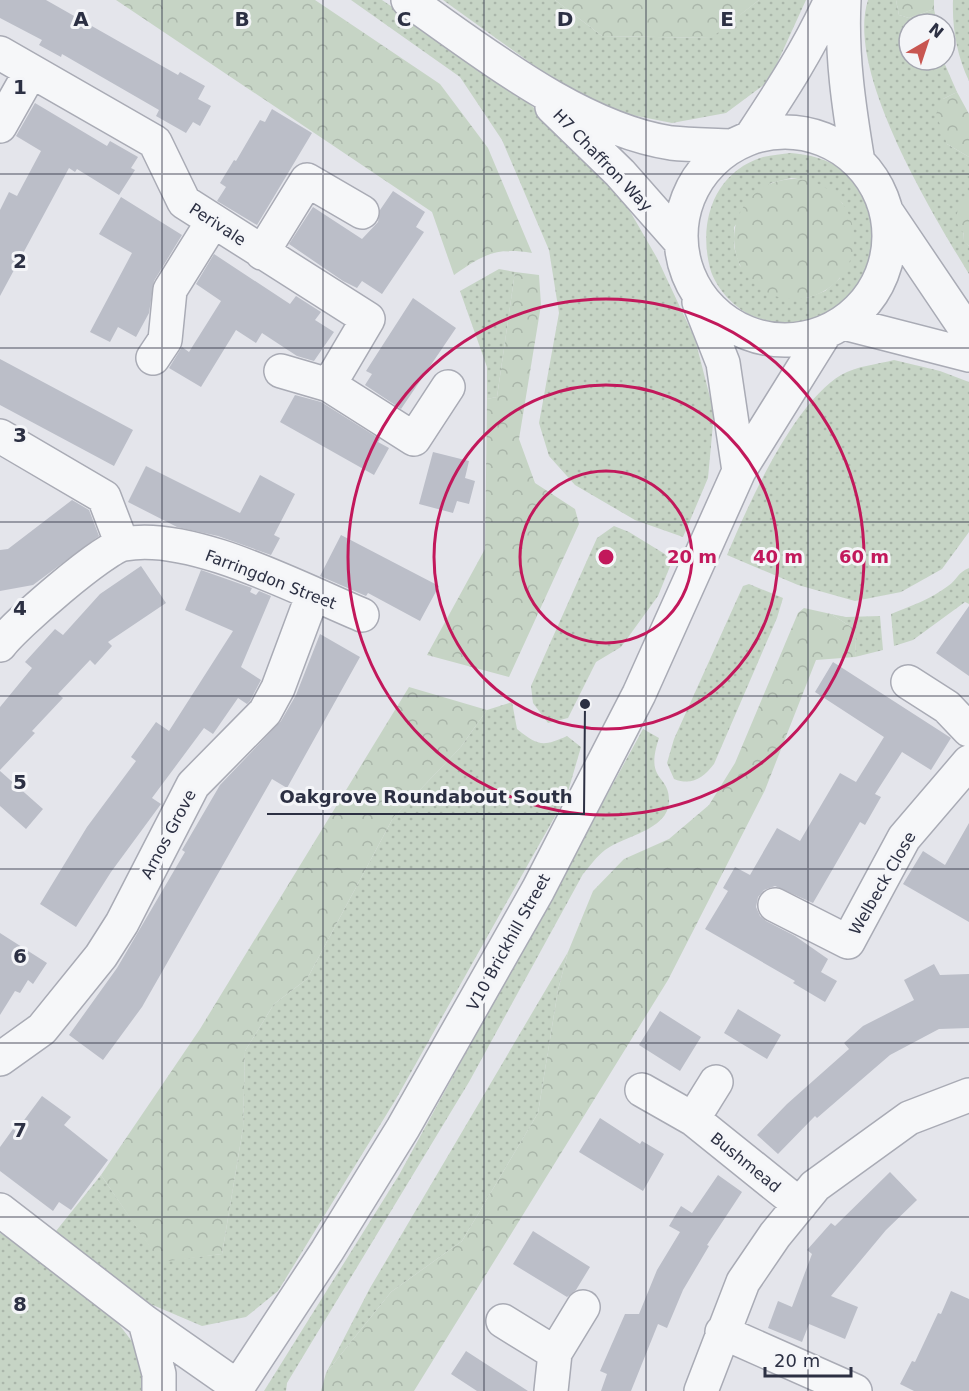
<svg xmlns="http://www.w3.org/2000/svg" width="969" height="1391" viewBox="0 0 969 1391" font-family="'DejaVu Sans',sans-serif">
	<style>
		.grass { fill: url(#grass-dots); fill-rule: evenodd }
		.forest { fill: url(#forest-crowns) }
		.building { fill: #bbbec8 }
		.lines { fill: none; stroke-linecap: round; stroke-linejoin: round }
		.minor-casing { stroke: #a9abb5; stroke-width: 36 }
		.minor { stroke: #f6f7f9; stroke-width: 33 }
		.grid { fill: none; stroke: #2c3043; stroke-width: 1.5; stroke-opacity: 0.55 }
		.ring { fill: none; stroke: #c2185b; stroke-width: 3 }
		.labels { text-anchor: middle; stroke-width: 6; stroke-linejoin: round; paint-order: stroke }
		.street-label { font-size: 16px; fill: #2c3043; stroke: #f4f5f8 }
		.grid-label { font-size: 20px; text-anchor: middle; font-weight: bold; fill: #2c3043; stroke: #f4f5f8; stroke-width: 6; stroke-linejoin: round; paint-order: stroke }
		.centre { fill: #c2185b; stroke: #f4f5f8; stroke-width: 3 }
		.ring-label { font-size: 18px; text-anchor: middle; font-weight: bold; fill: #c2185b; stroke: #f4f5f8; stroke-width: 6; stroke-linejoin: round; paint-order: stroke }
		.leader { fill: none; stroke: #2c3043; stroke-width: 2 }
		.callout-dot { fill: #2c3043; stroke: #f4f5f8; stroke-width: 2 }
		.callout-label { font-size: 18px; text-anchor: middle; font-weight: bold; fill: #2c3043; stroke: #f4f5f8; stroke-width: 6; stroke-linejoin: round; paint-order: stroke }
	</style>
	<defs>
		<pattern id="grass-dots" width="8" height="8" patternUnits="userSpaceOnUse" patternTransform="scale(1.5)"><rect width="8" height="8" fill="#c6d4c5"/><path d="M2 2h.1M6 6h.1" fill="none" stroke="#aab6aa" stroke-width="1.8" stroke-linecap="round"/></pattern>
		<pattern id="forest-crowns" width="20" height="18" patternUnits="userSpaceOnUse" patternTransform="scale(1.5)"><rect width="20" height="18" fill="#c6d4c5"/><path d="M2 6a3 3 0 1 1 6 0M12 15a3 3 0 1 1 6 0" fill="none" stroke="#aab6aa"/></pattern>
	</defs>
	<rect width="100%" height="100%" fill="#e4e5eb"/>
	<path class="grass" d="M351,0H382L506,84L605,168L657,258L695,339L714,413L708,478L683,537L635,520L575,485L549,456L539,423L559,313L549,250L502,140L460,77Z
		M443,0H555L602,36L710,38L759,0H806L769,81L726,113L672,123L612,111L564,87Z
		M868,0H896L899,15L909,18L934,9L937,24H909V60H943L957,92L943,99L947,144L969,157V199H962L964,241L969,246V274C932,213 845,71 868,0Z
		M953,0H969V81C957,55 952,29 953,0Z
		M791,153C799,154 809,155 818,158C920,189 879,360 755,317C736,310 715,288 710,268C698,222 714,172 763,157C772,155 782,154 791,153ZM791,178C814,181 827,187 843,204L840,278L825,291L807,298L740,266L734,247V227L771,183Z
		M499,269L515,272L497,397L487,399V367L460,291Z
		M894,360L940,371L969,382V532L942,569L901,592L855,601L798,585L727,555C749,503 793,404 841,375C856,366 879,364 894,360Z
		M614,526L629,532L673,559L658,596L621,647L596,662L568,718L548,723L533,703L531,686L597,538Z
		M969,568V604L965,602L913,640L894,646L891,614C911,606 931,599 948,586C957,580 958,572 969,568Z
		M749,584L783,598L777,618L714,764C703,778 692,786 674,779L667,763L674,739L743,586Z
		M831,614L846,617L880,616L883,650L855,657L856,641L853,628Z
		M512,702L517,729C538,746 543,747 567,736L581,747L567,795L396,1099L278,1291L246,1317L202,1326L141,1300L52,1236L101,1175L160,1261L222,1254L243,1128L245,1051L274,1004L307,979L393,818L460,748L487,710Z
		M643,729L659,738C644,783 670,773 669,802C668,830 624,836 605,850C597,856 590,866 583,874L469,1082L287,1383L286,1391H264L399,1175Z
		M568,952L558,990L538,1113L462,1241L391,1292L326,1373L370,1288Z
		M0,1233L66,1274L108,1310L134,1344L146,1391H0Z"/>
	<path class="forest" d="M116,0H315L440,84L488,148L532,253C495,247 483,255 454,275L432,212Z
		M555,0H759L711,38L602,36Z
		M896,0H934V9L909,18L899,15Z
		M957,92L969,114V157L947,144L936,114L943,99Z
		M734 239a60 60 0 1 1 120 0a60 60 0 1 1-120 0Z
		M962,199H969V246L964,242V233C952,223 957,211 962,199Z
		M515,272L539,275L541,305L519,439L535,483L575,509L579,524L509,677L427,655L485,549L487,399L497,397Z
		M804,608L831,614L853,628L856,641L855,657L816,660L765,790L668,980L414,1391H321L326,1373L391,1292L462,1241L538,1113L558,990L568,952L593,891L624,859L669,839L709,805L735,763L798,613Z
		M409,687L487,710L460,748L393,818L307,979L274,1004L245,1051L243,1128L222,1254L160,1262L101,1175L200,1029Z"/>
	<path class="building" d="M0,0H46L178,75L180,72L205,86L198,99L211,106L200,126L193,122L186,133L156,116L159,110L62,54L61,57L39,45L42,40L0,18Z
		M35,103L107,146L110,141L138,157L131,168L135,170L119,195L77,169L75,172L69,168L0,296V210L9,192L17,196L41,151L16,136Z
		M272,109L312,133L257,225L217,201L226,187L220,183L234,160L236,161L260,120L265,122Z
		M393,191L425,212L416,227L424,232L382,294L362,281L357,288L343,281L289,244L313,207L362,239L378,222L380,210Z
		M121,197L182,235L154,281L149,313L136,337L118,327L110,342L90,332L132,253L99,234Z
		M214,254L290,304L296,296L321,312L315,320L334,332L314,361L297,356L262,333L256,343L236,330L201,387L169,368L182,347L189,352L221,301L196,284Z
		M413,298L456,328L401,409L365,385L372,374L366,371Z
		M0,359L133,430L114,466L0,405Z
		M295,395L321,402L380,439L378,442L389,448L374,475L280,422Z
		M433,452L469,461L465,478L475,481L469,504L457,501L453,513L419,504Z
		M146,466L240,513L260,475L295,494L274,535L280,538L271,555L218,536L177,527L128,502Z
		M72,500L89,510L99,536L33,585L0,591V550L8,549Z
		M341,535L439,586L420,621L368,593L366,596L320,576Z
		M141,566L166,603L108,642L112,646L95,665L90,660L58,694L63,698L32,731L35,733L0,770V707L32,668L25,662L55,629L63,635L100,594Z
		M201,570L252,588L250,592L256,595L259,591L271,596L241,667L261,680L250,701L247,704L238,698L213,734L204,728L152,798L161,804L111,872L76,927L40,904L87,827L136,761L131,757L156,722L169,731L233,631L185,610Z
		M969,606V676L936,653Z
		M320,634L360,657L287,788L272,779L142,1007L103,1060L69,1035L117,968L185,852L182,850L220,785L281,721L296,695Z
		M833,662L951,738L931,770L902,752L875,794L881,797L865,825L860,822L813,903L775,886L764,890L758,897L756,907L760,916L766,921L795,936L828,959L821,972L837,981L825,1002L793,983L795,981L705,929L728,891L723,888L735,867L750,875L777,828L800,841L840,773L856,782L884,737L815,692Z
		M0,771L43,809L26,829L0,806Z
		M969,823V922L903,884L923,851L945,865Z
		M0,933L47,963L33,984L28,980L20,993L15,991L0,1015Z
		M934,964L940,975L969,974V1028L939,1029L890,1055L817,1118L815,1116L778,1154L757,1135L787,1104L849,1049L844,1043L863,1026L914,1000L904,980Z
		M738,1009L781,1035L767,1059L724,1033Z
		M660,1011L701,1037L680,1071L639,1045Z
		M42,1096L71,1117L64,1125L108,1160L71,1210L59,1202L53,1211L0,1171V1147L13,1129L16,1131Z
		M600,1118L640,1144L642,1141L664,1154L643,1191L579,1152Z
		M890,1172L917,1200L886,1230L831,1296L858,1307L845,1339L809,1324L802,1342L768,1328L778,1301L792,1307L812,1254L807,1250L831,1223L835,1226Z
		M718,1175L742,1192L707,1245L709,1246L683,1290L667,1328L658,1324L631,1391H601L607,1374L600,1371L625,1314H639L657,1270L680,1232L669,1226L681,1206L692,1213Z
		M533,1231L590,1267L576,1290L567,1297L513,1264Z
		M951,1291L969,1299V1391H914L900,1384L912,1361L915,1362L938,1313L941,1314Z
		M466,1351L528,1391H477L451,1374Z"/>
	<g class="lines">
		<defs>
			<path id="minor" d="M408,0C483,52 579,129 671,143C691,145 711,145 731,146
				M844,0C841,55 849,108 858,162
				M0,53L155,142L184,202L368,319L329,385L414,439L448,387
				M552,107L620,173L680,241
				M0,126L31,71
				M681 236a104 104 0 1 1 208 0a104 104 0 1 1-208 0Z
				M751,137C780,93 809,49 831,0
				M886,211L969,334
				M262,253L307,180L362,212
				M699,302L723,363L739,471
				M844,323L969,355
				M153,358L165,340L170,290L213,221
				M281,371L329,385
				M0,436L104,497L122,544
				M0,645C14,626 103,548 124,544C191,531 299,589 362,615
				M908,682L947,707L969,730
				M775,905L848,942L904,838L969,762
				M0,1059L42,1029L101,956L122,923L193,785L265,712L278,688L313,594
				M642,1090L693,1119L800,1205
				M693,1119L716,1082
				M0,1210L145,1322L238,1387
				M503,1321L555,1353
				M145,1322L159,1374V1391
				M722,1332L855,1391
				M235,1391L327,1251L403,1128L538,890L639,694L739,471L825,333
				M551,1391L555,1353L583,1307
				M701,1391L743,1282L775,1235L815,1186L909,1118L969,1095"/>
		</defs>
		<use href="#minor" class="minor-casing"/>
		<use href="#minor" class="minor"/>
	</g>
	<path class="grid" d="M162,0V1391M323,0V1391M484,0V1391M646,0V1391M808,0V1391M0,174H969M0,348H969M0,522H969M0,696H969M0,869H969M0,1043H969M0,1217H969"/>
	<g class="ring">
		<circle cx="606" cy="557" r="86"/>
		<circle cx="606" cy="557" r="172"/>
		<circle cx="606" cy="557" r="258"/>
	</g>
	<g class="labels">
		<g class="street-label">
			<text transform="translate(603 160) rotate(46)" y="6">H7 Chaffron Way</text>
			<text transform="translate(218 224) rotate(33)" y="6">Perivale</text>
			<text transform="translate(271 579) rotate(21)" y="6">Farringdon Street</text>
			<text transform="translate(168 834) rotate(-62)" y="6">Arnos Grove</text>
			<text transform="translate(882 883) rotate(-60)" y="6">Welbeck Close</text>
			<text transform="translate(508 942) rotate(-61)" y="6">V10 Brickhill Street</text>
			<text transform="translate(746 1162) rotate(39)" y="6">Bushmead</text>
		</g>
	</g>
	<g class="grid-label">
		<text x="81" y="26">A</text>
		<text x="242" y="26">B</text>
		<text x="404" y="26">C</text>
		<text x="565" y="26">D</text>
		<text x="727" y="26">E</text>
		<text x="20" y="94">1</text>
		<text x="20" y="268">2</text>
		<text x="20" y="442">3</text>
		<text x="20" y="615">4</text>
		<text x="20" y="789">5</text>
		<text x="20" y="963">6</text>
		<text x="20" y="1137">7</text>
		<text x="20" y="1311">8</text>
	</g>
	<circle cx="606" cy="557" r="9" class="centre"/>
	<g class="ring-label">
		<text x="692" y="563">20 m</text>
		<text x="778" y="563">40 m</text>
		<text x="864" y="563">60 m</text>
	</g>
	<path class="leader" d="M585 704L584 814H267"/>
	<circle class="callout-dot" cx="585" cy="704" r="6"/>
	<g class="callout-label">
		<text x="426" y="803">Oakgrove Roundabout South</text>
	</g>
	<g transform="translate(927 42) rotate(39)"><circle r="28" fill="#f4f5f8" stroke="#a4a6b0" stroke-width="1.5"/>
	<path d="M0-4.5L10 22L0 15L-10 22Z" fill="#c85651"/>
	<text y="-9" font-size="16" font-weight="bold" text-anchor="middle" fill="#2c3043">N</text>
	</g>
	<path d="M765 1367v9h86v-9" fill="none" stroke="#2c3043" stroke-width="3"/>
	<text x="774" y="1367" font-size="18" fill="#2c3043" stroke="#f4f5f8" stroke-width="4.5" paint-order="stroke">20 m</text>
</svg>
